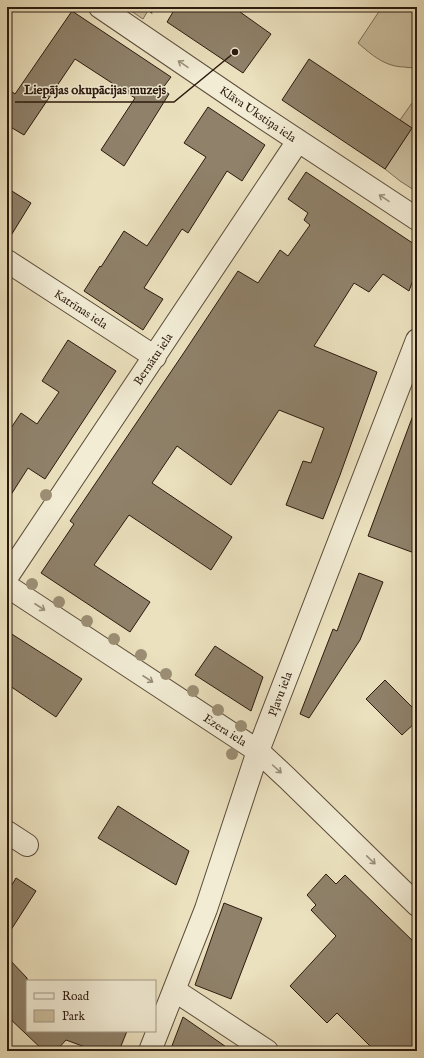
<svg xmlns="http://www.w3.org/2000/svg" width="424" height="1058" viewBox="0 0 424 1058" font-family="'IM FELL English',serif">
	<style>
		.green { fill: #cbbfa0; stroke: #7c6c57 }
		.building { fill: #8f816a; stroke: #2c1a0e }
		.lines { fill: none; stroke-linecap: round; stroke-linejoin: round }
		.minor-casing { stroke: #5c4c3a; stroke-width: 24 }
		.path { stroke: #2c1a0e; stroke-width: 2.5; stroke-dasharray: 1 2; stroke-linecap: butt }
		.minor { stroke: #f2ecd5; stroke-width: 22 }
		.tree { fill: #9c8f75 }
		.oneway { stroke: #998e7b }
		.labels { text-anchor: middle; stroke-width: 3; stroke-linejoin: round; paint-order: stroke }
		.street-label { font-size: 12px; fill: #2c1a0e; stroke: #f2ecd5 }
		.leader { fill: none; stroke: #2c1a0e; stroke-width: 1.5 }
		.callout-dot { fill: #2c1a0e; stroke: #f2ecd5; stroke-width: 1.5 }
		.callout-label { font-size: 13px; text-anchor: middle; font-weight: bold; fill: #2c1a0e; stroke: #f2ecd5; stroke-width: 3; stroke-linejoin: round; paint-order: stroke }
	</style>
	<rect width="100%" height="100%" fill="#ebe1be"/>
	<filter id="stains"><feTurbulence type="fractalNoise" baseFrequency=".005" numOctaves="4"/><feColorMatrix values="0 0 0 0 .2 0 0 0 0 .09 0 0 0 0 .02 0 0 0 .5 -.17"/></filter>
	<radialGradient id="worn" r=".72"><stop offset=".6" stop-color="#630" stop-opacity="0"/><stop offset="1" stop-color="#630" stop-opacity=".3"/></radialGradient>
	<path class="green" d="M125,7H150L143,19Z
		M382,7H417V66C413,68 409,68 405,67C385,67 372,55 358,43Z
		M412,103L417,106V192L400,181L385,169L412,128L400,120Z"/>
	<path class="building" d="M176,7H233L271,34L243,73L167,22Z
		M72,11L171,77L162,89L169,94L124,166L101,150L135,98L75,59L24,135L7,125V88L15,94Z
		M309,59L412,128L385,169L282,100Z
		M208,107L265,145L242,181L227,171L188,233L182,229L144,288L163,299L143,330L84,291L100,266L101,267L124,231L147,246L206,157L184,143Z
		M306,172L417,246V269L409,291L383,274L369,292L354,283L314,346L377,372L340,475L323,519L286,505L303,461L311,463L324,428L279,410L231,485L177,446L152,483L232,537L211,570L129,515L94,565L150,602L130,632L41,573L74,524L70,521L185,351L238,271L258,283L280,250L288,256L310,225L304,220L308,213L288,199Z
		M7,188L31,203L7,242Z
		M68,340L116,371L45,479L28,468L7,501V434L21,413L37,424L59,392L42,381Z
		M415,410L417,411V554L368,536Z
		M359,573L383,582L360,640L309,718L300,714L333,629L337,631Z
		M7,631L82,679L56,717L7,684Z
		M215,646L263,677L251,711L195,675Z
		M385,680L417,712V721L402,735L366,699Z
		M118,806L189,851L176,885L98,838Z
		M326,874L336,884L345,875L417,945V1051H375L337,1013L327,1023L290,986L336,936L311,910L316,905L307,895Z
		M16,878L36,891L7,936V893Z
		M224,903L262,918L231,999L195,985Z
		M7,957L27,978V1031H127L119,1051H96L66,1040L56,1051H44L7,1016Z
		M183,1017L232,1051H170Z"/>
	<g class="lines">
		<defs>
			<path id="minor" d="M100,7L244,105L417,219
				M7,261L155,357
				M7,577L298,141
				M7,586L258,751L287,778L417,905
				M7,832L27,845
				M174,990L267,1051
				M150,1051L206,909L258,751L417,340"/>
		</defs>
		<use href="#minor" class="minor-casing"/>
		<path class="path" d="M151,13L155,8L154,7"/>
		<use href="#minor" class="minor"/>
	</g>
	<g class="tree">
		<circle cx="46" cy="495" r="6"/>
		<circle cx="32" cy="584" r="6"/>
		<circle cx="59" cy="602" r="6"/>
		<circle cx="87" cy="621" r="6"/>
		<circle cx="114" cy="639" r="6"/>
		<circle cx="141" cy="655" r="6"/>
		<circle cx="166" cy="674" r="6"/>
		<circle cx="193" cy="691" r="6"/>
		<circle cx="218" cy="710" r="6"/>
		<circle cx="241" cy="726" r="6"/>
		<circle cx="232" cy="754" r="6"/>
	</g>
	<defs><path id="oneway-shaft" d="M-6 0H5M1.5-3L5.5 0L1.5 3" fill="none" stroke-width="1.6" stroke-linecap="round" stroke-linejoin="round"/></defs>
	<g class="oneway">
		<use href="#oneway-shaft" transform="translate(183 64) rotate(-146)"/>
		<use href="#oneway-shaft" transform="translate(384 198) rotate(-146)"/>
		<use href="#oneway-shaft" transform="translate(40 607) rotate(33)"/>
		<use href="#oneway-shaft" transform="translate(148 679) rotate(33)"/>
		<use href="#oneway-shaft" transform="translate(277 769) rotate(42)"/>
		<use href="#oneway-shaft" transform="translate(371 860) rotate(44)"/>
	</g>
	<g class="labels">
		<g class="street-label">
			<text transform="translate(258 114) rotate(34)" y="4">Klāva Ukstiņa iela</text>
			<text transform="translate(81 309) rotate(33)" y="4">Katrīnas iela</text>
			<text transform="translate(153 359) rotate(-56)" y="4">Bernātu iela</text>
			<text transform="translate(280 694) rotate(-69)" y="4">Pļavu iela</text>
			<text transform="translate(225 730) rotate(33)" y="4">Ezera iela</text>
		</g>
	</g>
	<path class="leader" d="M235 52L174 102H15"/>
	<circle class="callout-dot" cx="235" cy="52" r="4"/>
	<g class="callout-label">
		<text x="95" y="94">Liepājas okupācijas muzejs</text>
	</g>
	<rect width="424" height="1058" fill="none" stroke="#ebe1be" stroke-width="24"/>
	<rect x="8" y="8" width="408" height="1042" fill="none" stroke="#2c1a0e" stroke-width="2"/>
	<rect x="12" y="12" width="400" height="1034" fill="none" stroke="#2c1a0e"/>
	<rect x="26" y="980" width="130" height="52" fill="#f2ecd5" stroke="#a39885"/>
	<rect x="34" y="993" width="20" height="6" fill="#f2ecd5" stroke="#a39885"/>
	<text x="62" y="1000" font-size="12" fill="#2c1a0e">Road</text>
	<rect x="34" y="1010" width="20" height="12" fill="#cbbfa0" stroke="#a39885"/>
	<text x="62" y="1020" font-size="12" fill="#2c1a0e">Park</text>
	<rect width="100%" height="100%" filter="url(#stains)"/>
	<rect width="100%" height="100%" fill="url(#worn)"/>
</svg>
